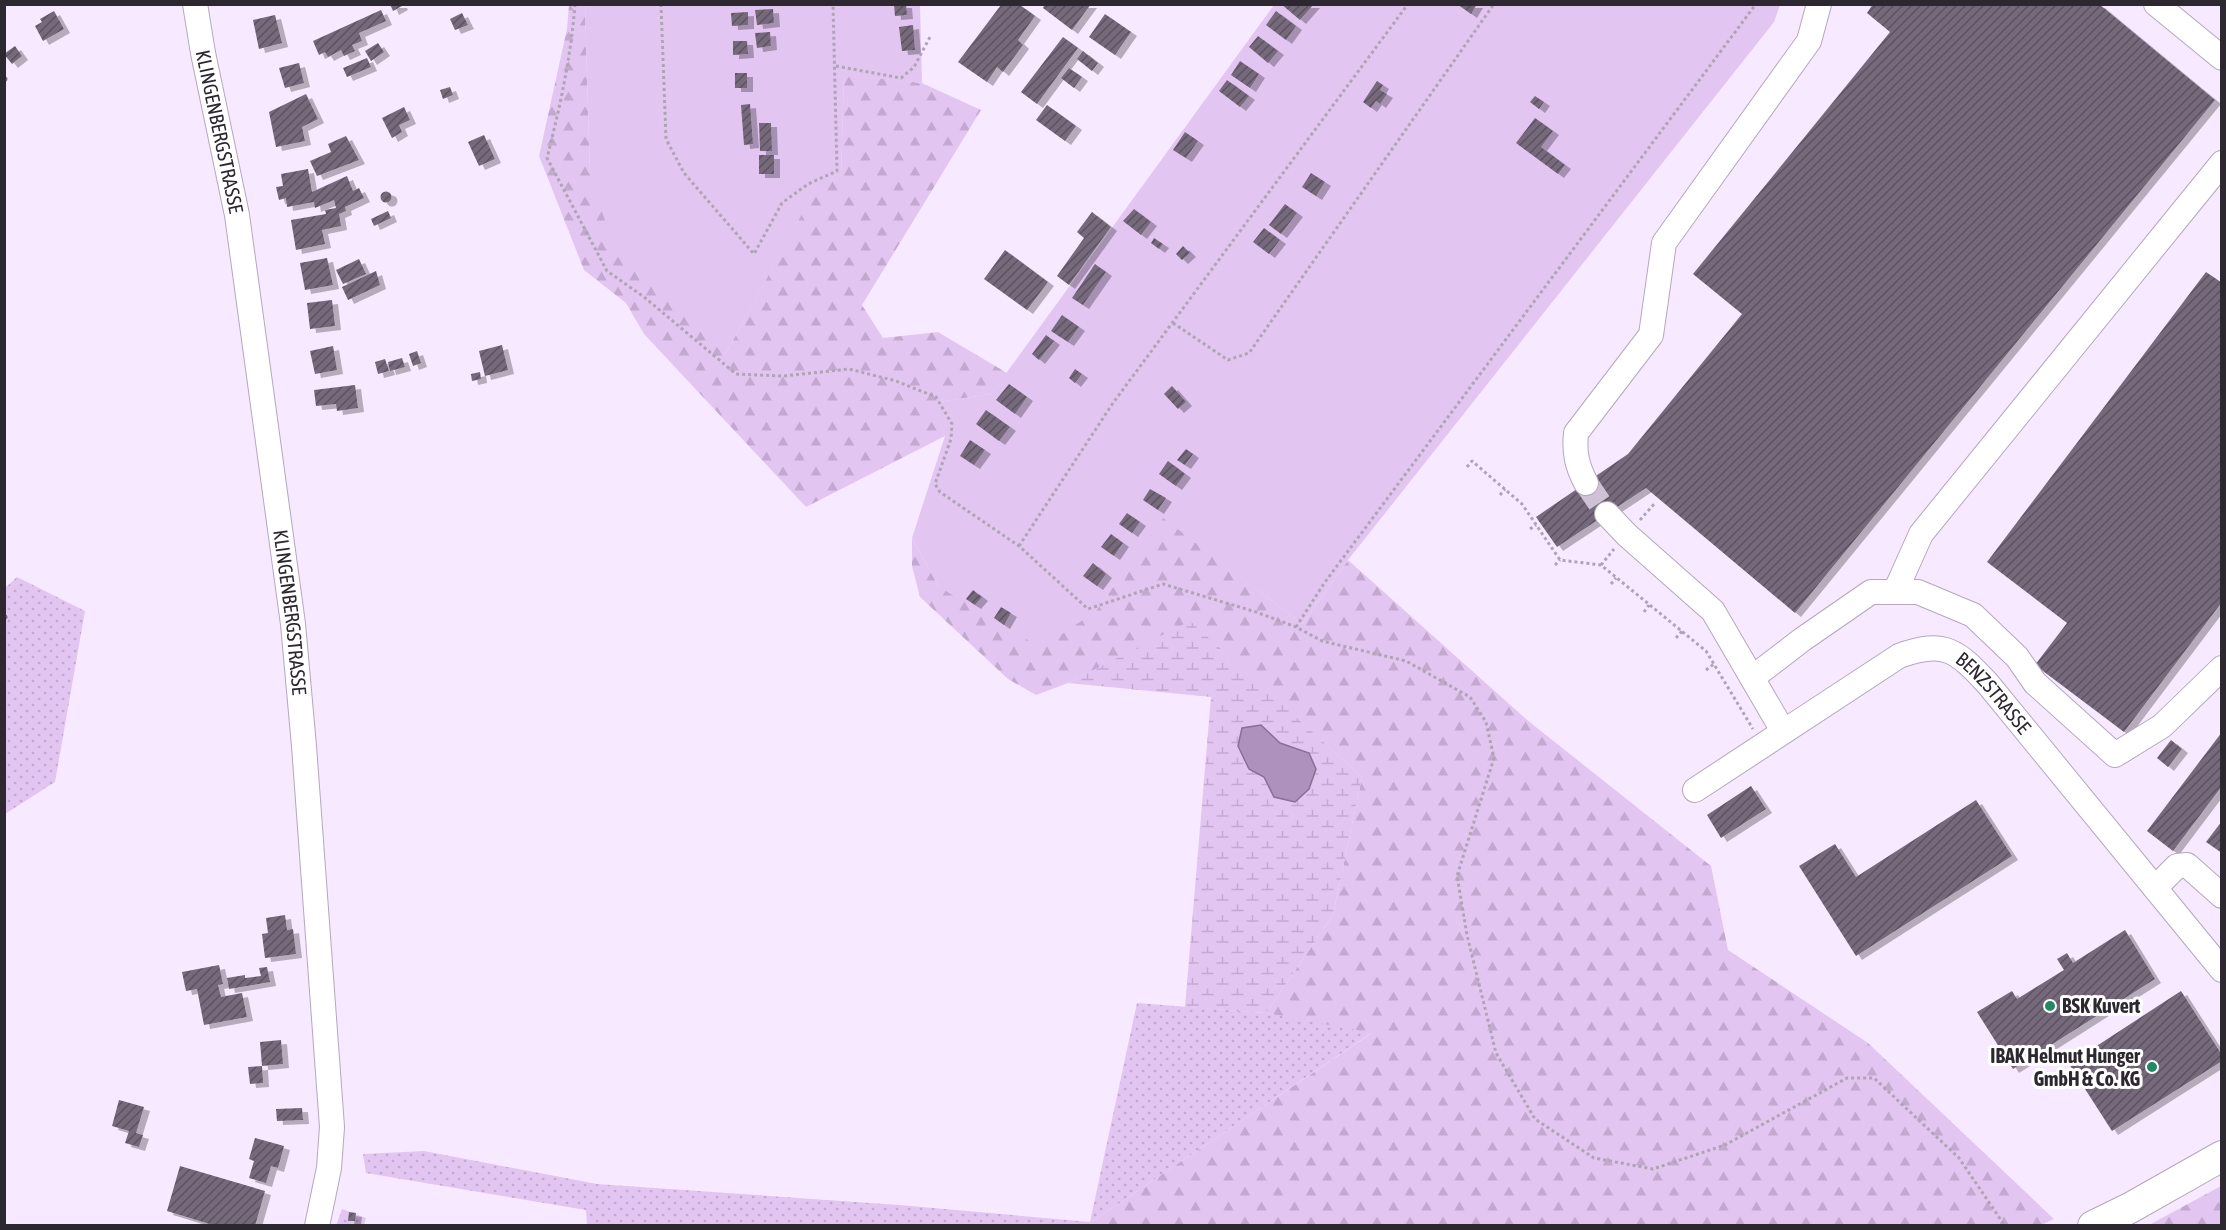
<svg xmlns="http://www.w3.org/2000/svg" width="2226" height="1230" viewBox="0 0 2226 1230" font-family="'Asap Condensed',sans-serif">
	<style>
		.grass { fill: url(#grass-dots) }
		.forest { fill: url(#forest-firs) }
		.wetland { fill: url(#wetland-marsh); fill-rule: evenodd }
		.garden { fill: #e3c5f2 }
		.water { fill: #af91be; stroke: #887193; stroke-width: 1.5 }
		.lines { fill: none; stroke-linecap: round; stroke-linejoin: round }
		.stream { stroke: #887193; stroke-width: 5 }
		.building { fill: url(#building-hatch); filter: url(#shadow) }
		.minor-tunnel { stroke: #cfc2d6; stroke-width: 24; stroke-dasharray: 24 12; stroke-linecap: butt }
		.minor-casing { stroke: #b5a7bc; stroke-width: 26 }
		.major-casing { stroke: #b5a7bc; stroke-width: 32 }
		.path { stroke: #afa4b5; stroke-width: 3; stroke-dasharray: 3 3; stroke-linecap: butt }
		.minor { stroke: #fff; stroke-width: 24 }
		.major { stroke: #fff; stroke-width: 30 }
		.poi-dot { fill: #228964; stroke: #fff; stroke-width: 2 }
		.labels { text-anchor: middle; stroke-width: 6; stroke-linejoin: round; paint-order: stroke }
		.street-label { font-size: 20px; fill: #2d2730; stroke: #fff }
		.poi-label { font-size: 20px; font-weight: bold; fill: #2d2730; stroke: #fff; text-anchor: start }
	</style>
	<defs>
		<pattern id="grass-dots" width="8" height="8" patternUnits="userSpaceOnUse" patternTransform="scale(1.5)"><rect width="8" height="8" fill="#e3c5f2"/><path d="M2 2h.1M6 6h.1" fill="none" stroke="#c3a9d0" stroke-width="1.8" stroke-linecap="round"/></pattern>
		<pattern id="forest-firs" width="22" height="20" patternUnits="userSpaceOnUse" patternTransform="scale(1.5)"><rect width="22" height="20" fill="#e3c5f2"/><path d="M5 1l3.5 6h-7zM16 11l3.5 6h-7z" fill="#c3a9d0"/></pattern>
		<pattern id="wetland-marsh" width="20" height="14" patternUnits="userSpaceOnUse" patternTransform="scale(1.5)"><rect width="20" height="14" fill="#e3c5f2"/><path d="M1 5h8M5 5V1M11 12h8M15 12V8" fill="none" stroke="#c3a9d0"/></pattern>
		<pattern id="building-hatch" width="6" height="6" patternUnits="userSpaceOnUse" patternTransform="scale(1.5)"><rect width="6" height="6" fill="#76697c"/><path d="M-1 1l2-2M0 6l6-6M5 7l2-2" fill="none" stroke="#5c5260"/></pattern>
		<filter id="shadow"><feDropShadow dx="6" dy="4" stdDeviation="0" flood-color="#0004"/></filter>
	</defs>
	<rect width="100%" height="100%" fill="#f7e9ff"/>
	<path class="grass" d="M17,577L85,611L55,782L5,814V588Z
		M1137,1003L1266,1013L1373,1032L1087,1225H587L586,1210L366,1173L363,1154L424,1151L597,1184L899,1205L1090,1222Z
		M342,1209L366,1218L364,1225L336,1226Z"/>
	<path class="forest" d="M569,5H585L590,176L725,355L815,189L841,174L844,74L922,83L981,110L862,305L883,338L938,332L1007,373L991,394L933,403L945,436L806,507L644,334L626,303L584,270L539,156L567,29Z
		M1163,517L1302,624L1348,560L1527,720L1711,866L1728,950L1868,1043L2054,1219L2039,1226L1087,1225L1372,1033L1266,1013L1333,915L1362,777L1190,622L1068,683L1036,695L1008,679L920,597L912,566V538L939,587L1095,612Z
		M2221,1186V1225H2149Z"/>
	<path class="wetland" d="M1190,621L1362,777L1333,915L1266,1013L1185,1007L1211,697L1068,683ZM1261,725L1280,743L1308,753L1274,797L1264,777Z"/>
	<path class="garden" d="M585,5H920L922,83L844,75L841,174L815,190L725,355L615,250L590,176Z
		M1274,5H1780L1774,22L1348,560L1302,624L1163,518L1095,612L1041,648L939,587L912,538L945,436L932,403L991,394Z"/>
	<path class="water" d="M1261,725L1280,743L1309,753L1316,769L1309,789L1295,802L1274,797L1264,777L1249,769L1238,746L1242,728Z"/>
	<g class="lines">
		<path class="stream" d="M4,79H5
			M4,618L5,617"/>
	</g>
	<path class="building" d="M390,4H401L402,6L393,11Z
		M894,4H906L907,15L895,16Z
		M1045,4H1091L1072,30L1043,8Z
		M1281,4H1314L1300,20Z
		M1457,4H1477L1471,14Z
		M1873,4H2099L2215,100L1795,613L1646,488L1557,547L1536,517L1628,454L1742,314L1693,274L1890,32L1867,13Z
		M1001,5H1020L1035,16L1018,40L1023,45L1003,72L997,67L987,82L958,62Z
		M773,9L774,23L757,25L755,10Z
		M381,10L386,21L359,33L362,41L352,45L355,51L344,56L341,50L328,57L325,52L319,55L313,41Z
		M54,11L64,29L43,41L35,26L42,22L40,19Z
		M1276,11L1296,26L1286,40L1266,25Z
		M748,12V25L732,26L731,13Z
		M462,13L468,25L455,30L450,19Z
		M1105,14L1131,32L1115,55L1089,37Z
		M275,15L282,43L259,49L253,20Z
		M913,25L915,50L902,51L899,27Z
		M770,32L771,46L757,48L755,33Z
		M1258,36L1278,51L1268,63L1249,47Z
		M1063,37L1078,48L1037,104L1021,92Z
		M733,41H747L748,54L733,55Z
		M378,43L384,52L371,61L365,51Z
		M15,46L22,56L12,64L4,54Z
		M1083,51L1098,63L1092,71L1077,59Z
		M367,58L371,67L347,77L343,68Z
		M1240,61L1259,74L1250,88L1231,75Z
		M299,63L304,83L285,88L279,68Z
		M1069,68L1082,77L1074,88L1061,78Z
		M735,73H747V88H735Z
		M1227,80L1249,96L1240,107L1219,91Z
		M1377,81L1383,85L1380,90L1387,94L1380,104L1376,101L1371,108L1363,102Z
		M450,87L453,95L443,99L440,90Z
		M306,94L318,119L302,127L305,141L276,147L269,112Z
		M1535,96L1544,102L1539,109L1530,102Z
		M750,104L753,144L744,145L741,105Z
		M1047,105L1076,126L1065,141L1036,120Z
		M404,107L410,120L399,125L402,132L392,138L382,118Z
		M1535,118L1553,131L1541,147L1565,165L1558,174L1516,143Z
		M759,123H771L772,151H760Z
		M1185,132L1198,141L1186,158L1173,150Z
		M484,135L495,159L479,166L468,142Z
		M346,136L359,160L317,176L310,161L331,152L328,144Z
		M759,155H774V174H759Z
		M308,169L312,192L347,176L353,191L359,188L364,198L345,207L346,211L339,214L341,226L322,230L325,244L296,250L291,220L326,214L325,210L336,208L334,200L315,208L314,202L287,207L286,198L279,200L276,187L283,186L281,174Z
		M1311,173L1325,182L1316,196L1302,187Z
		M380.5 197a5.5 5.5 0 1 1 11 0a5.5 5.5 0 1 1-11 0Z
		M1285,204L1297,213L1281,234L1269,225Z
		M1134,209L1151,222L1141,235L1123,221Z
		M388,211L391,218L374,226L371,219Z
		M1092,212L1111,227L1069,285L1057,276L1084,238L1077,232Z
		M1264,228L1280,240L1269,254L1253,242Z
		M1154,238L1163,244L1159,249L1151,243Z
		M1183,246L1190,253L1182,260L1176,254Z
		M1005,250L1048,282L1027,310L984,279Z
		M327,258L333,285L305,290L300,263Z
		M359,259L366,274L343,284L336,270Z
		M1095,264L1106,272L1083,305L1072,298Z
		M376,271L380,285L348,300L342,287Z
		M2206,272L2222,283V602L2124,732L2035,665L2067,623L1987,562Z
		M332,300L335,326L310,329L307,303Z
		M1062,315L1079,327L1068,342L1051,331Z
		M1046,335L1054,341L1039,360L1032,354Z
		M502,345L508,370L485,376L479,351Z
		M333,346L337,370L315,374L310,351Z
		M417,351L421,363L413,366L409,354Z
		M402,358L405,367L390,371L388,362Z
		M385,359L389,371L378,374L375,362Z
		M1075,369L1082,374L1075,383L1069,378Z
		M480,372L481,379L472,381L471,374Z
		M1009,384L1027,397L1015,414L996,400Z
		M355,385L358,408L337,411L336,404L316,406L314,390Z
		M1172,386L1186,402L1178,409L1164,394Z
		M986,410L1010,427L999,441L976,424Z
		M970,440L985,450L974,465L960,456Z
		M1186,449L1193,454L1185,465L1177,460Z
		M1168,461L1185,474L1176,486L1159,474Z
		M1150,489L1166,498L1158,510L1143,500Z
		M1127,513L1140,522L1132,533L1119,524Z
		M1111,534L1123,543L1114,556L1101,547Z
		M1093,563L1106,574L1097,586L1083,576Z
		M973,590L982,597L975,605L966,599Z
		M1001,607L1011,613L1004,625L994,618Z
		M2222,732V786L2173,851L2147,831Z
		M2171,740L2182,749L2168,767L2157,758Z
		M1751,786L1766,809L1721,838L1707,815Z
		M1976,800L2012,856L1856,956L1799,866L1835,844L1856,877Z
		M2222,821V853L2206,842Z
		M285,915L287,930L293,929L296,954L265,958L262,934L268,933L266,918Z
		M2125,930L2155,979L2013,1069L1977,1012L2012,991L2017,999L2064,970L2057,959L2067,953L2073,963Z
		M219,965L223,984L218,985L221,997L242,993L247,1017L204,1025L197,989L186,991L182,972Z
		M267,967L270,982L229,989L227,978L245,975V978L261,976L259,968Z
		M2181,991L2222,1055V1061L2112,1131L2069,1064Z
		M281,1040L283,1064L262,1066L260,1042Z
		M262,1066L263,1083L250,1084L248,1067Z
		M119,1100L144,1107L136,1133L143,1135L139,1147L125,1143L129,1131L112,1126Z
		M302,1108L303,1120L277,1121L276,1109Z
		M255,1138L284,1146L278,1168L271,1166L266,1183L249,1178L254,1161L249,1159Z
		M180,1166L265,1191L255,1226H216L167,1211Z
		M349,1212L356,1213L355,1221H348Z"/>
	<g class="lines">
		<path class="minor-tunnel" d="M1586,483L1607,514"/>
		<defs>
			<g id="minor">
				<path id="s1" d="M195,4L203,53L237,215L293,624L304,746L332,1127L329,1168L317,1226"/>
				<path d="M2156,4L2222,58"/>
				<path d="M1586,483C1577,466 1574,453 1576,433L1651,335L1664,243L1809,41L1819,4"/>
				<path d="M1607,514L1627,535L1713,611L1783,731"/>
				<path d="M1895,592L1921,534L2222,163"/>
				<path d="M1752,678L1803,639L1871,592H1918L1973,615L2017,657L2035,683L2115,755L2162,726L2222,668"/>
				<path id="s2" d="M1695,790L1899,656C1945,639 1957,651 1988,684L2222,970"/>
				<path d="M2155,888L2177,866L2187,865L2222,896"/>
			</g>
			<path id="major" d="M2093,1226L2130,1208L2222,1156"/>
		</defs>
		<use href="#minor" class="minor-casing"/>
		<use href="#major" class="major-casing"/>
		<path class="path" d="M575,4C571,57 560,107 547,158L607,271L644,297L736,374L784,376L849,369L896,381L936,397L952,424L951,439L935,484L940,492L1019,546L1088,609L1163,584L1256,612L1296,627L1322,641L1406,661L1470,697L1486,722L1494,758L1457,876L1467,935L1496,1053L1535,1119L1594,1158L1653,1169L1725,1145L1847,1078H1874L1959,1158L2005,1226
			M661,4L666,139L684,173L754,254L782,203L808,184L837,171L833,4
			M836,66L901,78L914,67L930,37
			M1173,323L1228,360L1249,353L1494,4
			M1467,467L1472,461L1522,504L1560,560L1601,565L1706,651L1753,729
			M1500,495L1505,489
			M1640,520L1655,503
			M1530,529L1536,525
			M1019,546L1113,403L1408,4
			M1555,565L1560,560
			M1601,565L1614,549
			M1611,584L1616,578
			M1644,612L1649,605
			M1296,627L1325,582L1756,4
			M1676,638L1682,631
			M1706,670L1714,664"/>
		<use href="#minor" class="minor"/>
		<use href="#major" class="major"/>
	</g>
	<g class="poi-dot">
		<circle cx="2050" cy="1006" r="6"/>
		<circle cx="2152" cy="1067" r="6"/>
	</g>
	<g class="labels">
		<g class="street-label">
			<text dy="7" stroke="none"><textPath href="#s1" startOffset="130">KLINGENBERGSTRASSE</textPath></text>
			<text dy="7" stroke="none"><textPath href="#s1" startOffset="616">KLINGENBERGSTRASSE</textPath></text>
			<text dy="7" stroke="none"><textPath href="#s2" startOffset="357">BENZSTRASSE</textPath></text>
		</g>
		<g class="poi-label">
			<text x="2062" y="1013">BSK Kuvert</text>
			<text x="2140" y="1063" text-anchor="end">IBAK Helmut Hunger<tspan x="2140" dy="23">GmbH &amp; Co. KG</tspan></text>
		</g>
	</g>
	<rect width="2226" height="1230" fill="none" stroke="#2d2730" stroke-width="12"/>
</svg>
